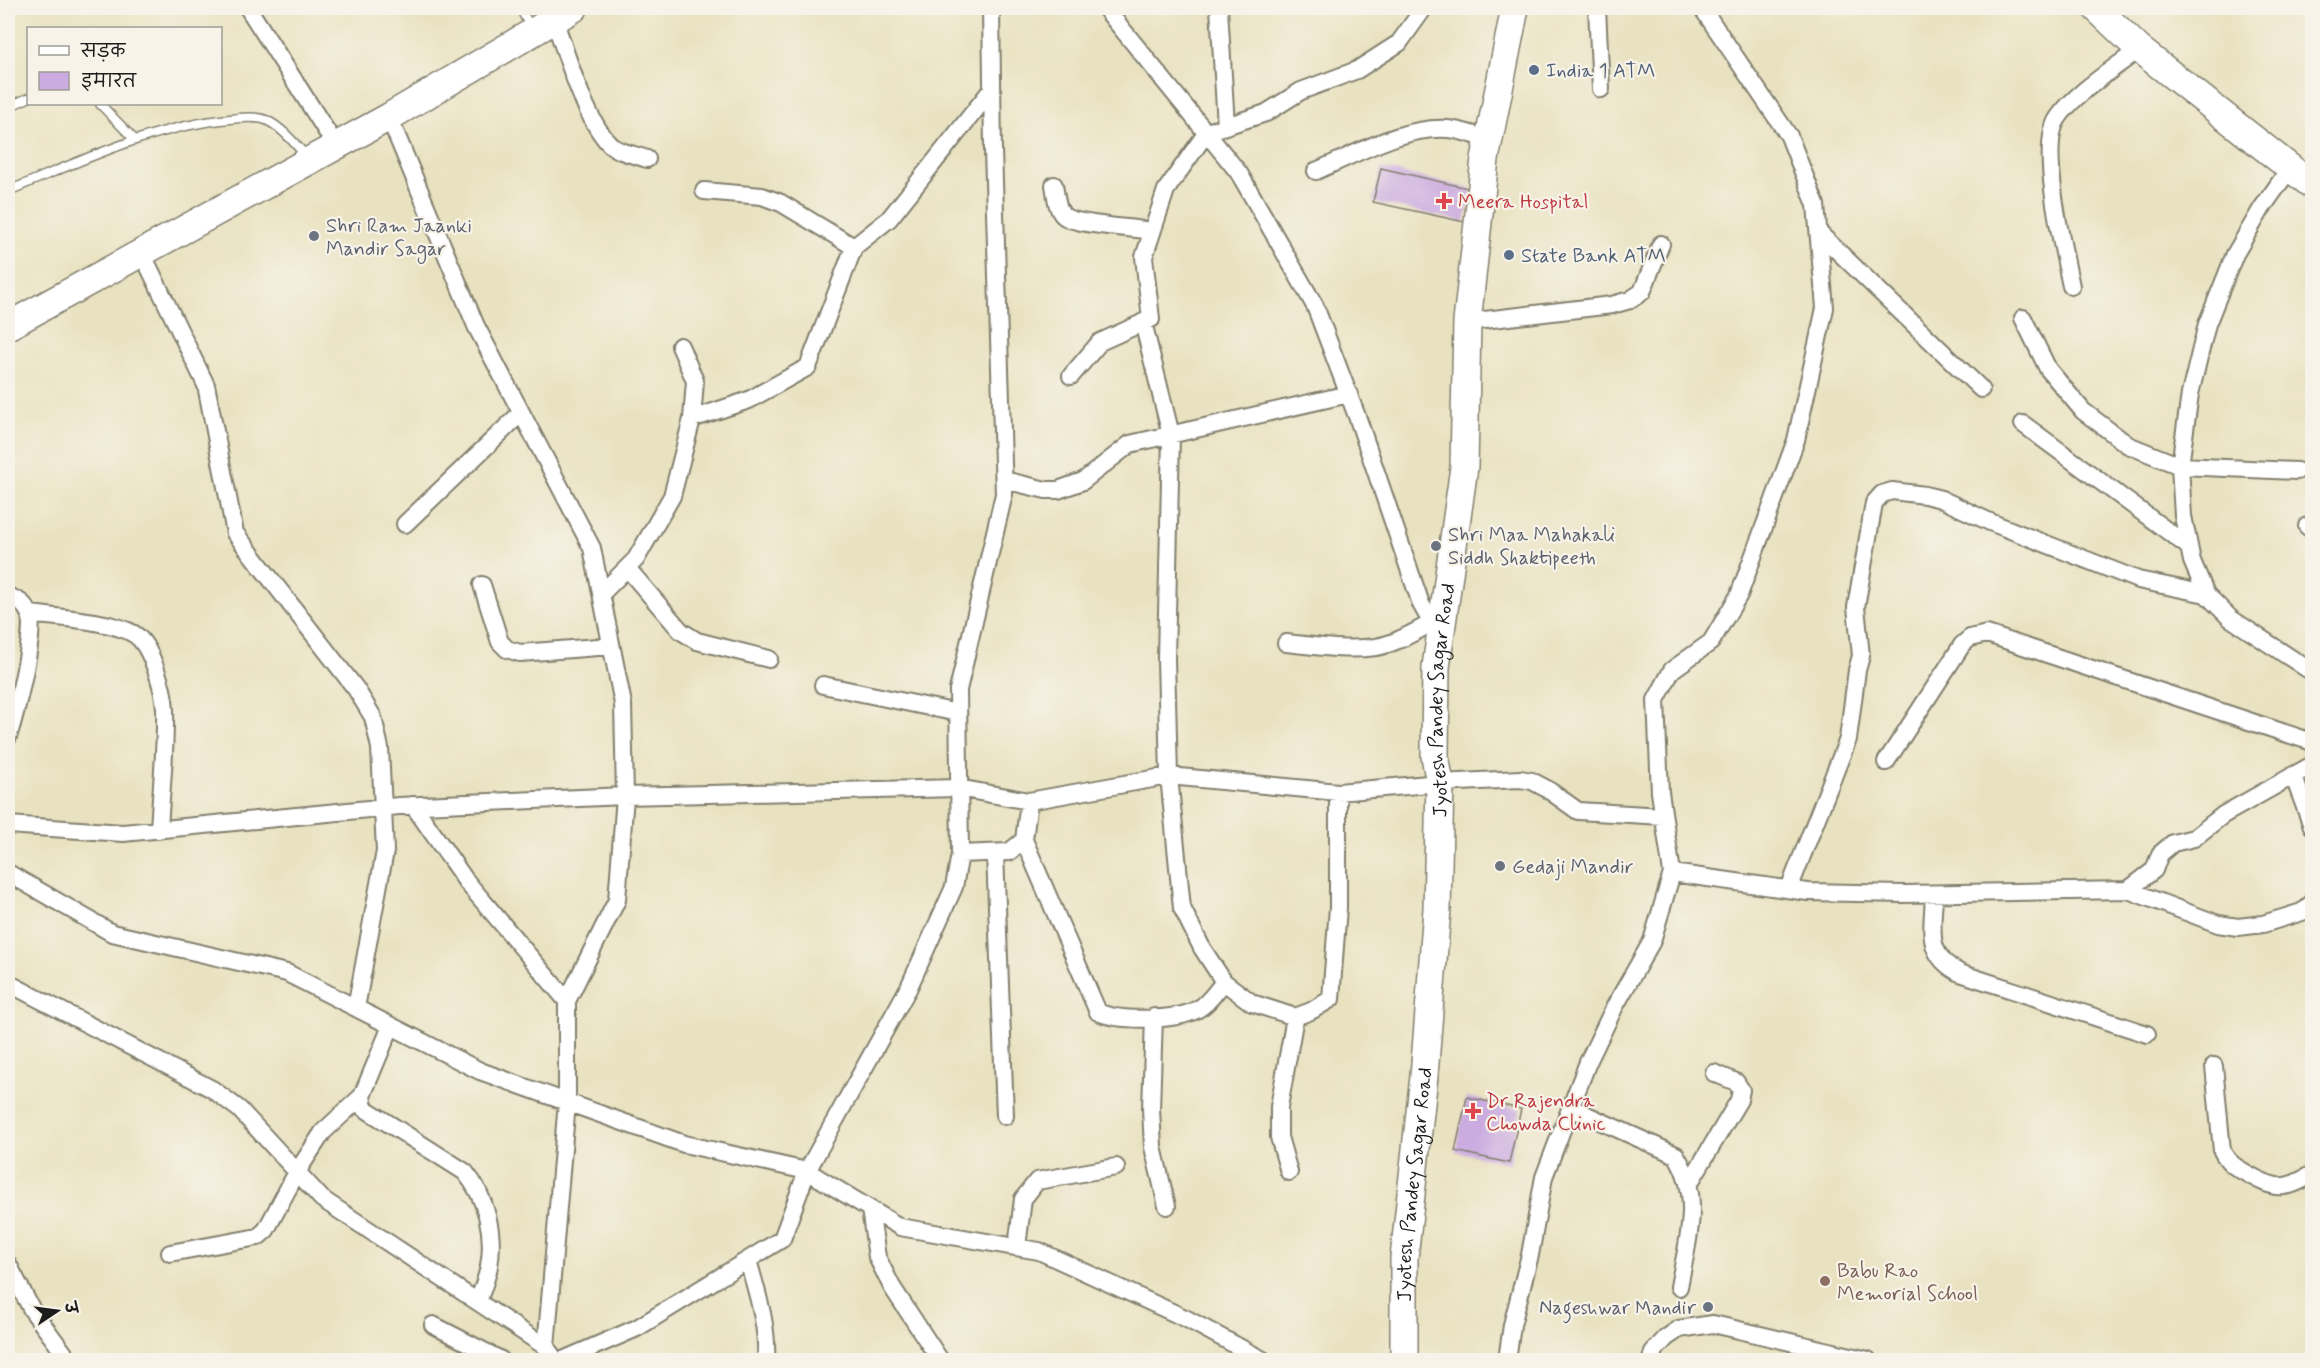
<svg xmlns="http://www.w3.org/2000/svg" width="2320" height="1368" viewBox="0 0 2320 1368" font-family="Mynerve,'Playpen Sans Deva',sans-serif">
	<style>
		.building { fill: #cbabe0 }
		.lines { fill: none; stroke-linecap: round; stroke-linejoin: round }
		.lane-casing { stroke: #827f6e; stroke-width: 11 }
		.street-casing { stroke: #827f6e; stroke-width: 20 }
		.primary-casing { stroke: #827f6e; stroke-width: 30 }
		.lane { stroke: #fff; stroke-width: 8 }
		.street { stroke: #fff; stroke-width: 16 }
		.primary { stroke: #fff; stroke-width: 27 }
		.service-dot { fill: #5c6f8a; stroke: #f7f3e8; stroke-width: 2 }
		.health-dot { fill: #e0444e; stroke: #f7f3e8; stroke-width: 2 }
		.worship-dot { fill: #6b7280; stroke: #f7f3e8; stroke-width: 2 }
		.education-dot { fill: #8d6e63; stroke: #f7f3e8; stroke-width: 2 }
		.labels { text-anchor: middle; stroke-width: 4.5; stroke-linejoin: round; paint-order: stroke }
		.service-label { font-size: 20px; fill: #4e5e75; stroke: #f7f3e8; text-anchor: start }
		.health-label { font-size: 20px; fill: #be3a42; stroke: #f7f3e8; text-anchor: start }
		.worship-label { font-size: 20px; fill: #5b616d; stroke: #f7f3e8; text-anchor: start }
		.street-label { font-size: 20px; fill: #1c1c1c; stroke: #f7f3e8 }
		.education-label { font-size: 20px; fill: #785e54; stroke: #f7f3e8; text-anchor: start }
	</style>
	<rect width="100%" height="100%" fill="#f7f3e8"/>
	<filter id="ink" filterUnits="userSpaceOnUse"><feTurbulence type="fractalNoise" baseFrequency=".0167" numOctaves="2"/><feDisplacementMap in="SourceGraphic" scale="12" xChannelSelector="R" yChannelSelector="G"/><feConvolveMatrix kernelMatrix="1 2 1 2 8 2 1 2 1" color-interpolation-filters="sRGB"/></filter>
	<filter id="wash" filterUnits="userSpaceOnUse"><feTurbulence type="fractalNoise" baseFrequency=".008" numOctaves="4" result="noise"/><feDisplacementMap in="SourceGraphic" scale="24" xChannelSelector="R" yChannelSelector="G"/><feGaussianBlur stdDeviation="1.35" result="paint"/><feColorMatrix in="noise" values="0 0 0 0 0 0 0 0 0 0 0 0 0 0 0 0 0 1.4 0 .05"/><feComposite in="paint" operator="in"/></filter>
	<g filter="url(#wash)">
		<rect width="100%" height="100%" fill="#e9e2c1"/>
		<g id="blocks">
			<path class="building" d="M1381,168L1472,189L1465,222L1373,202Z
				M1467,1097L1521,1109L1509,1163L1455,1151Z"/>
		</g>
	</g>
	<g filter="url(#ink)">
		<use href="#blocks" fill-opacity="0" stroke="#827f6e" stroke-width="1.5"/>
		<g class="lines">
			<defs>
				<path id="lane" d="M520,8L531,28
					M100,104L135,140
					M8,107L28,98
					M8,191C79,162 152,126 230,119C241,118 255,116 266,120C283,128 295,144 307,157"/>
				<path id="street" d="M248,8L336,146
					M1105,8L1239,173L1315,306L1358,419L1421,604L1439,636
					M1219,8L1226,126
					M1597,8L1601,89
					M554,19C566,52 586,124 612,146C620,153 637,155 647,159
					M389,117L476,326L592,548L623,704L625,796L617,900L567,1001V1102L546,1347L555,1360
					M2290,168L2262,208L2235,254L2207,324L2190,394L2180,466L2183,516L2192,561L2206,594L2230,618L2312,672
					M1316,171C1357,154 1403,126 1448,129C1462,130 1476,136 1489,139
					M1054,185C1056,194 1056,209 1064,216C1075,225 1135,228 1152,231
					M704,191L762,196L781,203L854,247
					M1819,233L1981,389
					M142,253L206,385L235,533L356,689L373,717L380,748L385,851L356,1008
					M2071,286C2064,252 2038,146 2058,118C2076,92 2114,69 2139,49
					M2023,318L2048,369L2083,411L2128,445L2180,466L2297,471
					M1143,322L1171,435L1166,659L1169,776L1182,908L1202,948L1224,982L1252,1003L1295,1017L1311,1011L1331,999L1338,907V792
					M1467,322L1612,305L1630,300L1642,292L1661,244
					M1071,376L1100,342L1151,319L1144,257L1166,190L1207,132L1266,113L1301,91L1357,70L1399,43L1424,8
					M692,419L749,400L808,367L854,247L889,219L992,89
					M2023,424L2189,547
					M1004,480L1046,490H1058L1083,481L1130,444L1349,394
					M405,524L521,413
					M2307,526L2312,530
					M627,568L681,631L697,641L769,659
					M482,585L500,642L507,649L520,653L611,646
					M601,594L636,559L672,496L692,419L695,381L680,346
					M8,596C17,600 24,602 29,613C37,630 15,716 8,737
					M30,614C58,618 110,620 134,634C151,644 164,690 165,709C166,749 161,790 159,830
					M1286,643C1316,646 1346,651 1376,647C1395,644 1414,632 1432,623
					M823,685L958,713
					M1886,762L1962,645L1970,638L1987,634L2312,742
					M2293,775L2312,826
					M413,805L466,881L567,1001
					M8,825L123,833L399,806L625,796L958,788L1029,801L1169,776L1338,792L1440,783L1520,779L1532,781L1547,789L1578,811L1663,816
					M1024,840L1098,1012C1120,1022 1177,1021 1198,1009C1208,1004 1216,991 1224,982
					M995,853L1005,1116
					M960,854L1009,852L1024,840L1029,801
					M8,873L112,933L287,973L480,1071L684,1144L807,1171L900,1227L1039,1251L1187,1319L1263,1360
					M1672,873L1808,892L1904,894L2128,890L2154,870L2160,854L2173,843L2194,838L2223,815L2312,765
					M1789,889L1848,739L1857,670L1861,656L1856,607L1874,503L1882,494L1892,491L1925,495L1941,499L1990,522L2138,580L2206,594
					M2128,890L2218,924L2238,927L2263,924L2302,912L2312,903
					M1934,894C1933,929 1924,955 1960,973L2147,1034
					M8,983L212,1089L239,1109L322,1199L546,1347
					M1154,1017L1151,1109L1153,1147L1167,1206
					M391,1026L362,1096L364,1108L465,1172C486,1197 495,1233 489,1266C487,1278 482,1290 478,1302
					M2214,1066L2222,1151C2228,1163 2235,1167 2246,1173C2274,1189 2284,1192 2312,1174
					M1571,1108L1676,1155C1703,1198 1687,1241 1679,1287
					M1289,1172L1279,1137V1107L1295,1017
					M1689,1184L1739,1100L1741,1090L1736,1082L1714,1073
					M870,1209L877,1257L892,1287L940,1360
					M1017,1247L1023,1199L1037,1181L1116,1167
					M170,1253L258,1237L266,1230L297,1172L323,1132L362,1096
					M748,1260C757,1293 768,1325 766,1360
					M8,1264L32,1310L69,1360
					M433,1325L501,1360
					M563,1360L637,1328L782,1239L807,1171L909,987L954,887L960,854L958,690L1004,494L993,150L991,8
					M1507,1360L1512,1325L1530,1255L1544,1177L1588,1062L1615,1006L1652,941L1672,873L1660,792L1656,700L1672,670L1711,642L1739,595L1796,440L1825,308L1816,205L1789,136L1702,8
					M1651,1360L1653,1352L1666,1338L1679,1329L1713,1324L1868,1360"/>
				<g id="primary">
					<path d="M2096,8L2139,49L2312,185"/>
					<path d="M8,326L389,117L574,8"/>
					<path id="s1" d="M1404,1360V1258L1424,1076L1437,909L1440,783L1435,756L1436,667L1464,467L1467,322L1485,159L1515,8"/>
				</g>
			</defs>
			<use href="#lane" class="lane-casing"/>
			<use href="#street" class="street-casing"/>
			<use href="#primary" class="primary-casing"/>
			<use href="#lane" class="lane"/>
			<use href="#street" class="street"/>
			<use href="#primary" class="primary"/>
		</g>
	</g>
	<g class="service-dot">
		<circle cx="1534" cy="70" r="6"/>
		<circle cx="1509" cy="255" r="6"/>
	</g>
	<g class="health-dot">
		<path d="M1441 192h6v6h6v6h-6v6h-6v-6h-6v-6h6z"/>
		<path d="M1470 1102h6v6h6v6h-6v6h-6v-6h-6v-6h6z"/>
	</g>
	<g class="worship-dot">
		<circle cx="314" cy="236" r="6"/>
		<circle cx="1436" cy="546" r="6"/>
		<circle cx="1500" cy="866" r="6"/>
		<circle cx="1708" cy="1307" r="6"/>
	</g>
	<circle class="education-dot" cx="1825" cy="1281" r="6"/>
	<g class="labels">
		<g class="service-label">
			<text x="1546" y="77">India 1 ATM</text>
			<text x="1521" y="262">State Bank ATM</text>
		</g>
		<g class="health-label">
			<text x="1458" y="208">Meera Hospital</text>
			<text x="1486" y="1107">Dr Rajendra<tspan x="1486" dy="23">Chowda Clinic</tspan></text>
		</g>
		<g class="worship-label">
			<text x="326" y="232">Shri Ram Jaanki<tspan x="326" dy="23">Mandir Sagar</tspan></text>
			<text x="1448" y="541">Shri Maa Mahakali<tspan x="1448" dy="23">Siddh Shaktipeeth</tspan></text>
			<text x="1512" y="873">Gedaji Mandir</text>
			<text x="1696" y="1314" text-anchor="end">Nageshwar Mandir</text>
		</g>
		<g class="street-label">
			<text dy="7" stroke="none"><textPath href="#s1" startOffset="662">Jyotesh Pandey Sagar Road</textPath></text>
			<text dy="7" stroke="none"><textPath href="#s1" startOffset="176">Jyotesh Pandey Sagar Road</textPath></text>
		</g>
		<g class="education-label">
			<text x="1837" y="1277">Babu Rao<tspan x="1837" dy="23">Memorial School</tspan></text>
		</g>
	</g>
	<rect width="2320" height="1368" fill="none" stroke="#f7f3e8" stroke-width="30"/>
	<rect x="27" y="27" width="195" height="78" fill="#f7f3e8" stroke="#9f9d96" stroke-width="1.5"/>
	<rect x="39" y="46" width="30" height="9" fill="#ffffff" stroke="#9f9d96" stroke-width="1.5"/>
	<text x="81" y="57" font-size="18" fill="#1c1c1c">सड़क</text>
	<rect x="39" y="72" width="30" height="18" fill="#cbabe0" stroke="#9f9d96" stroke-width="1.5"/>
	<text x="81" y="87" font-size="18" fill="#1c1c1c">इमारत</text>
	<g transform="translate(57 1311) rotate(77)" stroke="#f7f3e8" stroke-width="4.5" paint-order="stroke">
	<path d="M0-4.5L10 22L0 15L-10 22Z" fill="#1c1c1c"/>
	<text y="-9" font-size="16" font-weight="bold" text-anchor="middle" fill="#1c1c1c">उ</text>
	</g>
</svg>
